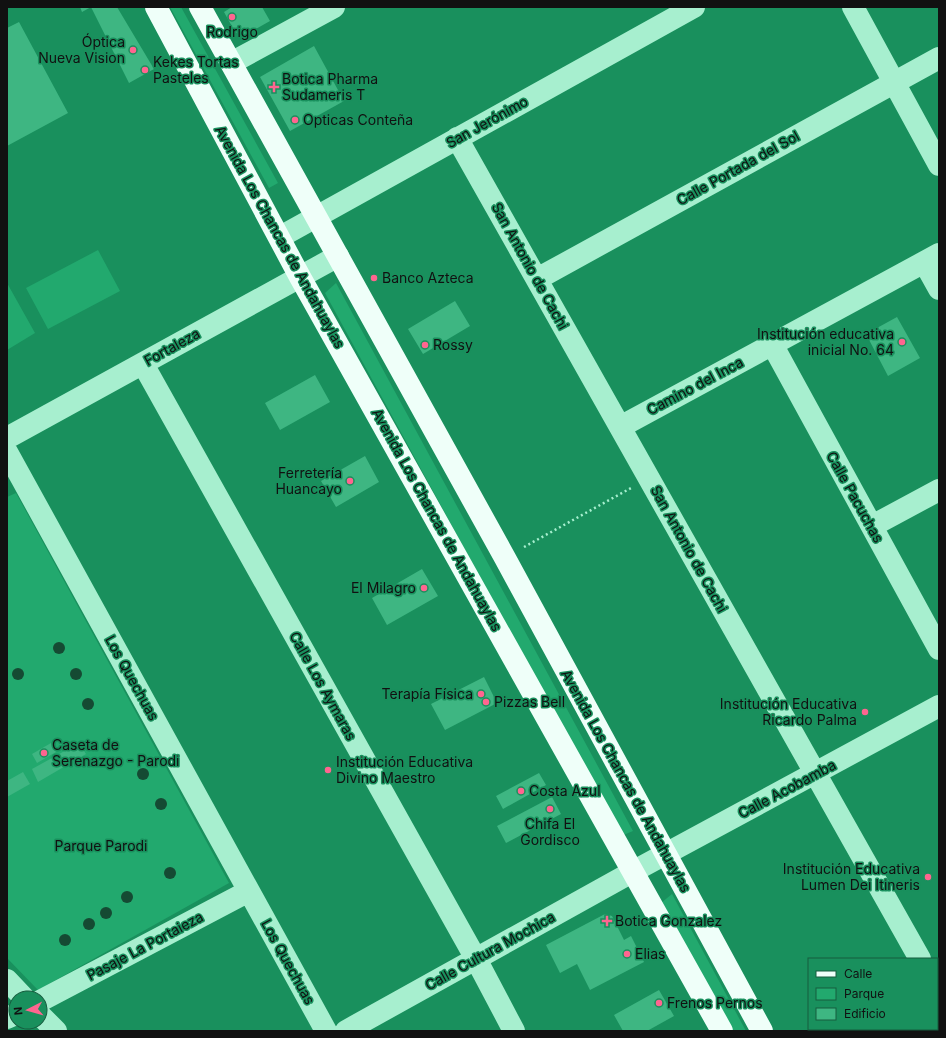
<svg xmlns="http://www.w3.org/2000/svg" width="946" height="1038" viewBox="0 0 946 1038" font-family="Inter,sans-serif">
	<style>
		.green { fill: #22a96e }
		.building { fill: #3eb682 }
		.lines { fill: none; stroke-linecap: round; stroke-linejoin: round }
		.path { stroke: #a7efcf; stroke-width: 2.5; stroke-dasharray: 2 3; stroke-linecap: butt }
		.minor { stroke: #a7efcf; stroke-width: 22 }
		.major { stroke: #effff9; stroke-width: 22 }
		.tree { fill: #154a33 }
		.poi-dot { fill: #ff6590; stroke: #19905d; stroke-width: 1.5 }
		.labels { text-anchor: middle; stroke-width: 3; stroke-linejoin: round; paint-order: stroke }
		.poi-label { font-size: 14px; fill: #111; stroke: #19905d; text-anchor: start }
		.street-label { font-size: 14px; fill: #111; stroke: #19905d }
		.park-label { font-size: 14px; fill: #111; stroke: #19905d }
	</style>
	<rect width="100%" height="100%" fill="#19905d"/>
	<path class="green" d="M170,7H181L278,183L269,188Z
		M98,250L120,291L48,329L26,288Z
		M7,283L35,333L7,350Z
		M336,283L633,831L621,836L325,293Z
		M16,493L229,883L38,990L7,958V497Z
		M672,894L746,1031H731L661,903Z"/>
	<path class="building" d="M80,7H117L154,69L129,83L91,7L82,12Z
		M232,7H262L270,21L245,35L235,32L224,12Z
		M19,22L68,113L7,146V28Z
		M314,46L344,101L290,131L260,77Z
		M455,301L470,326L423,354L408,329Z
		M897,317L920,358L888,376L866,334Z
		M315,375L330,402L280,430L265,403Z
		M365,456L379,482L336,507L321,481Z
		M422,569L438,596L387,625L372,598Z
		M484,677L497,703L445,730L431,704Z
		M51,743L56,752L37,763L32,754Z
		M70,748L84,751L86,754L38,782L32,769Z
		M23,772L30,784L7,797V781Z
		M539,773L546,785L503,809L496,796Z
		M552,797L561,814L506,843L497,826Z
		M605,914L612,916L624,940L631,936L644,962L590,990L577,964L560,973L546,945Z
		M659,990L674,1016L647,1031H623L614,1015Z"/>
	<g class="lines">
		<path class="path" d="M524,547L631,488"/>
		<path class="minor" d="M853,7L939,165
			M231,63L334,7
			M457,138L920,959
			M280,237L694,7
			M924,262L939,289
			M537,279L939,58
			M772,344L939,649
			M143,364L476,959L514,1031
			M620,427L939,254
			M7,438L338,256
			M7,452L326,1031
			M872,526L939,490
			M7,980L24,998
			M937,988L939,992
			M40,1001L249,891
			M40,1015L56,1031
			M7,1018L16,1014
			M346,1031L634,871L939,706"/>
		<path class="major" d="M156,7L300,277L722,1031
			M200,7L505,558L762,1031"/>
	</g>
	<g class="tree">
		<circle cx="59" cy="648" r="6"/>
		<circle cx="18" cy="674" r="6"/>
		<circle cx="76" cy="674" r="6"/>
		<circle cx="88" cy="704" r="6"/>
		<circle cx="143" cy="774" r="6"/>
		<circle cx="161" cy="804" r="6"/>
		<circle cx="170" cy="873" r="6"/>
		<circle cx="127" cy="897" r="6"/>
		<circle cx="106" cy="913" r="6"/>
		<circle cx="89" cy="924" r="6"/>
		<circle cx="65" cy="940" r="6"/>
	</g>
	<g class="poi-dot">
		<circle cx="232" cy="17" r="4"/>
		<circle cx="133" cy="50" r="4"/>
		<circle cx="145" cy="70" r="4"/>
		<path d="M272 81h4v4h4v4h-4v4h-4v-4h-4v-4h4z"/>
		<circle cx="295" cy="120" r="4"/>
		<circle cx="374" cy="278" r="4"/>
		<circle cx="902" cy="342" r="4"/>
		<circle cx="425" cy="345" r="4"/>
		<circle cx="350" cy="481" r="4"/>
		<circle cx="424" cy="588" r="4"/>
		<circle cx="481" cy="694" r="4"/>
		<circle cx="486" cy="702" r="4"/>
		<circle cx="865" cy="712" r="4"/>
		<circle cx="44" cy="753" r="4"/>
		<circle cx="328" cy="770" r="4"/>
		<circle cx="521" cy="791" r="4"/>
		<circle cx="550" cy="809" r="4"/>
		<circle cx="928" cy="877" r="4"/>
		<path d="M605 915h4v4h4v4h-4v4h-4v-4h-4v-4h4z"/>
		<circle cx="627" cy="954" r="4"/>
		<circle cx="659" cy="1003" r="4"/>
	</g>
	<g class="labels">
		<g class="poi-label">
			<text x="232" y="37" text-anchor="middle">Rodrigo</text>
			<text x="125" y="47" text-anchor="end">Óptica<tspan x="125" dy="16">Nueva Vision</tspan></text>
			<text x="153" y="67">Kekes Tortas<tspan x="153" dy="16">Pasteles</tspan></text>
			<text x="282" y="84">Botica Pharma<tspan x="282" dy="16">Sudameris T</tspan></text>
			<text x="303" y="125">Opticas Conteña</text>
			<text x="382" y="283">Banco Azteca</text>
			<text x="894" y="339" text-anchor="end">Institución educativa<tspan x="894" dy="16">inicial No. 64</tspan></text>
			<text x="433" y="350">Rossy</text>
			<text x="342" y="478" text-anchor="end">Ferretería<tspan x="342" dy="16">Huancayo</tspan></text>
			<text x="416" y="593" text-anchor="end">El Milagro</text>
			<text x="473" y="699" text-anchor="end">Terapía Física</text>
			<text x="494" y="707">Pizzas Bell</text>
			<text x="857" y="709" text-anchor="end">Institución Educativa<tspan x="857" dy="16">Ricardo Palma</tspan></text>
			<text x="52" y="750">Caseta de<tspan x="52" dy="16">Serenazgo - Parodi</tspan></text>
			<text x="336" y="767">Institución Educativa<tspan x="336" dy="16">Divino Maestro</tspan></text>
			<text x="529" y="796">Costa Azul</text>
			<text x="550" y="829" text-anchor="middle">Chifa El<tspan x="550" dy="16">Gordisco</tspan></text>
			<text x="920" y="874" text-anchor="end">Institución Educativa<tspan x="920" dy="16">Lumen Dei Itineris</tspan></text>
			<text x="615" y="926">Botica Gonzalez</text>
			<text x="635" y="959">Elias</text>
			<text x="667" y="1008">Frenos Pernos</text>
		</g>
		<g class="street-label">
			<text transform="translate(487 122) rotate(-29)" y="5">San Jerónimo</text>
			<text transform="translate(738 168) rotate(-29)" y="5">Calle Portada del Sol</text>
			<text transform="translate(280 237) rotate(61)" y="5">Avenida Los Chancas de Andahuaylas</text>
			<text transform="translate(530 266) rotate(61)" y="5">San Antonio de Cachi</text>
			<text transform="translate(172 347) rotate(-29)" y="5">Fortaleza</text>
			<text transform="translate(695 386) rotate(-28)" y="5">Camino del Inca</text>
			<text transform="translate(855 497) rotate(61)" y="5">Calle Pacuchas</text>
			<text transform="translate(437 520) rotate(61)" y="5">Avenida Los Chancas de Andahuaylas</text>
			<text transform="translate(689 549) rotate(61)" y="5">San Antonio de Cachi</text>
			<text transform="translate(132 678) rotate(61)" y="5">Los Quechuas</text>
			<text transform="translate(323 686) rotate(61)" y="5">Calle Los Aymaras</text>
			<text transform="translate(626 781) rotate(61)" y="5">Avenida Los Chancas de Andahuaylas</text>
			<text transform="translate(787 789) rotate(-28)" y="5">Calle Acobamba</text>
			<text transform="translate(145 946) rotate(-28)" y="5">Pasaje La Portaieza</text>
			<text transform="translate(490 951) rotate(-29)" y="5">Calle Cultura Mochica</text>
			<text transform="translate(288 962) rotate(61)" y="5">Los Quechuas</text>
		</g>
		<g class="park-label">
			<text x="101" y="851">Parque Parodi</text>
		</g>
	</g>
	<rect width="946" height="1038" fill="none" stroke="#111111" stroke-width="16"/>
	<rect x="808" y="958" width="130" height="72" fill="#19905d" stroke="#165d3f"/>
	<rect x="816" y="971" width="20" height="6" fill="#effff9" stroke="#165d3f"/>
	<text x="844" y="978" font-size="12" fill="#111111">Calle</text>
	<rect x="816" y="988" width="20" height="12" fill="#22a96e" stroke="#165d3f"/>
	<text x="844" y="998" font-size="12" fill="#111111">Parque</text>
	<rect x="816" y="1008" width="20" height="12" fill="#3eb682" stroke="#165d3f"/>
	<text x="844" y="1018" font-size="12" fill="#111111">Edificio</text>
	<g transform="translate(28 1010) rotate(264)"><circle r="19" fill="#19905d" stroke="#165d3f"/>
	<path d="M0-3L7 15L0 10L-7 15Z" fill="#ff6590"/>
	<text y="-6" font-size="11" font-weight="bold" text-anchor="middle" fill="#111111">N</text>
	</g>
</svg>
